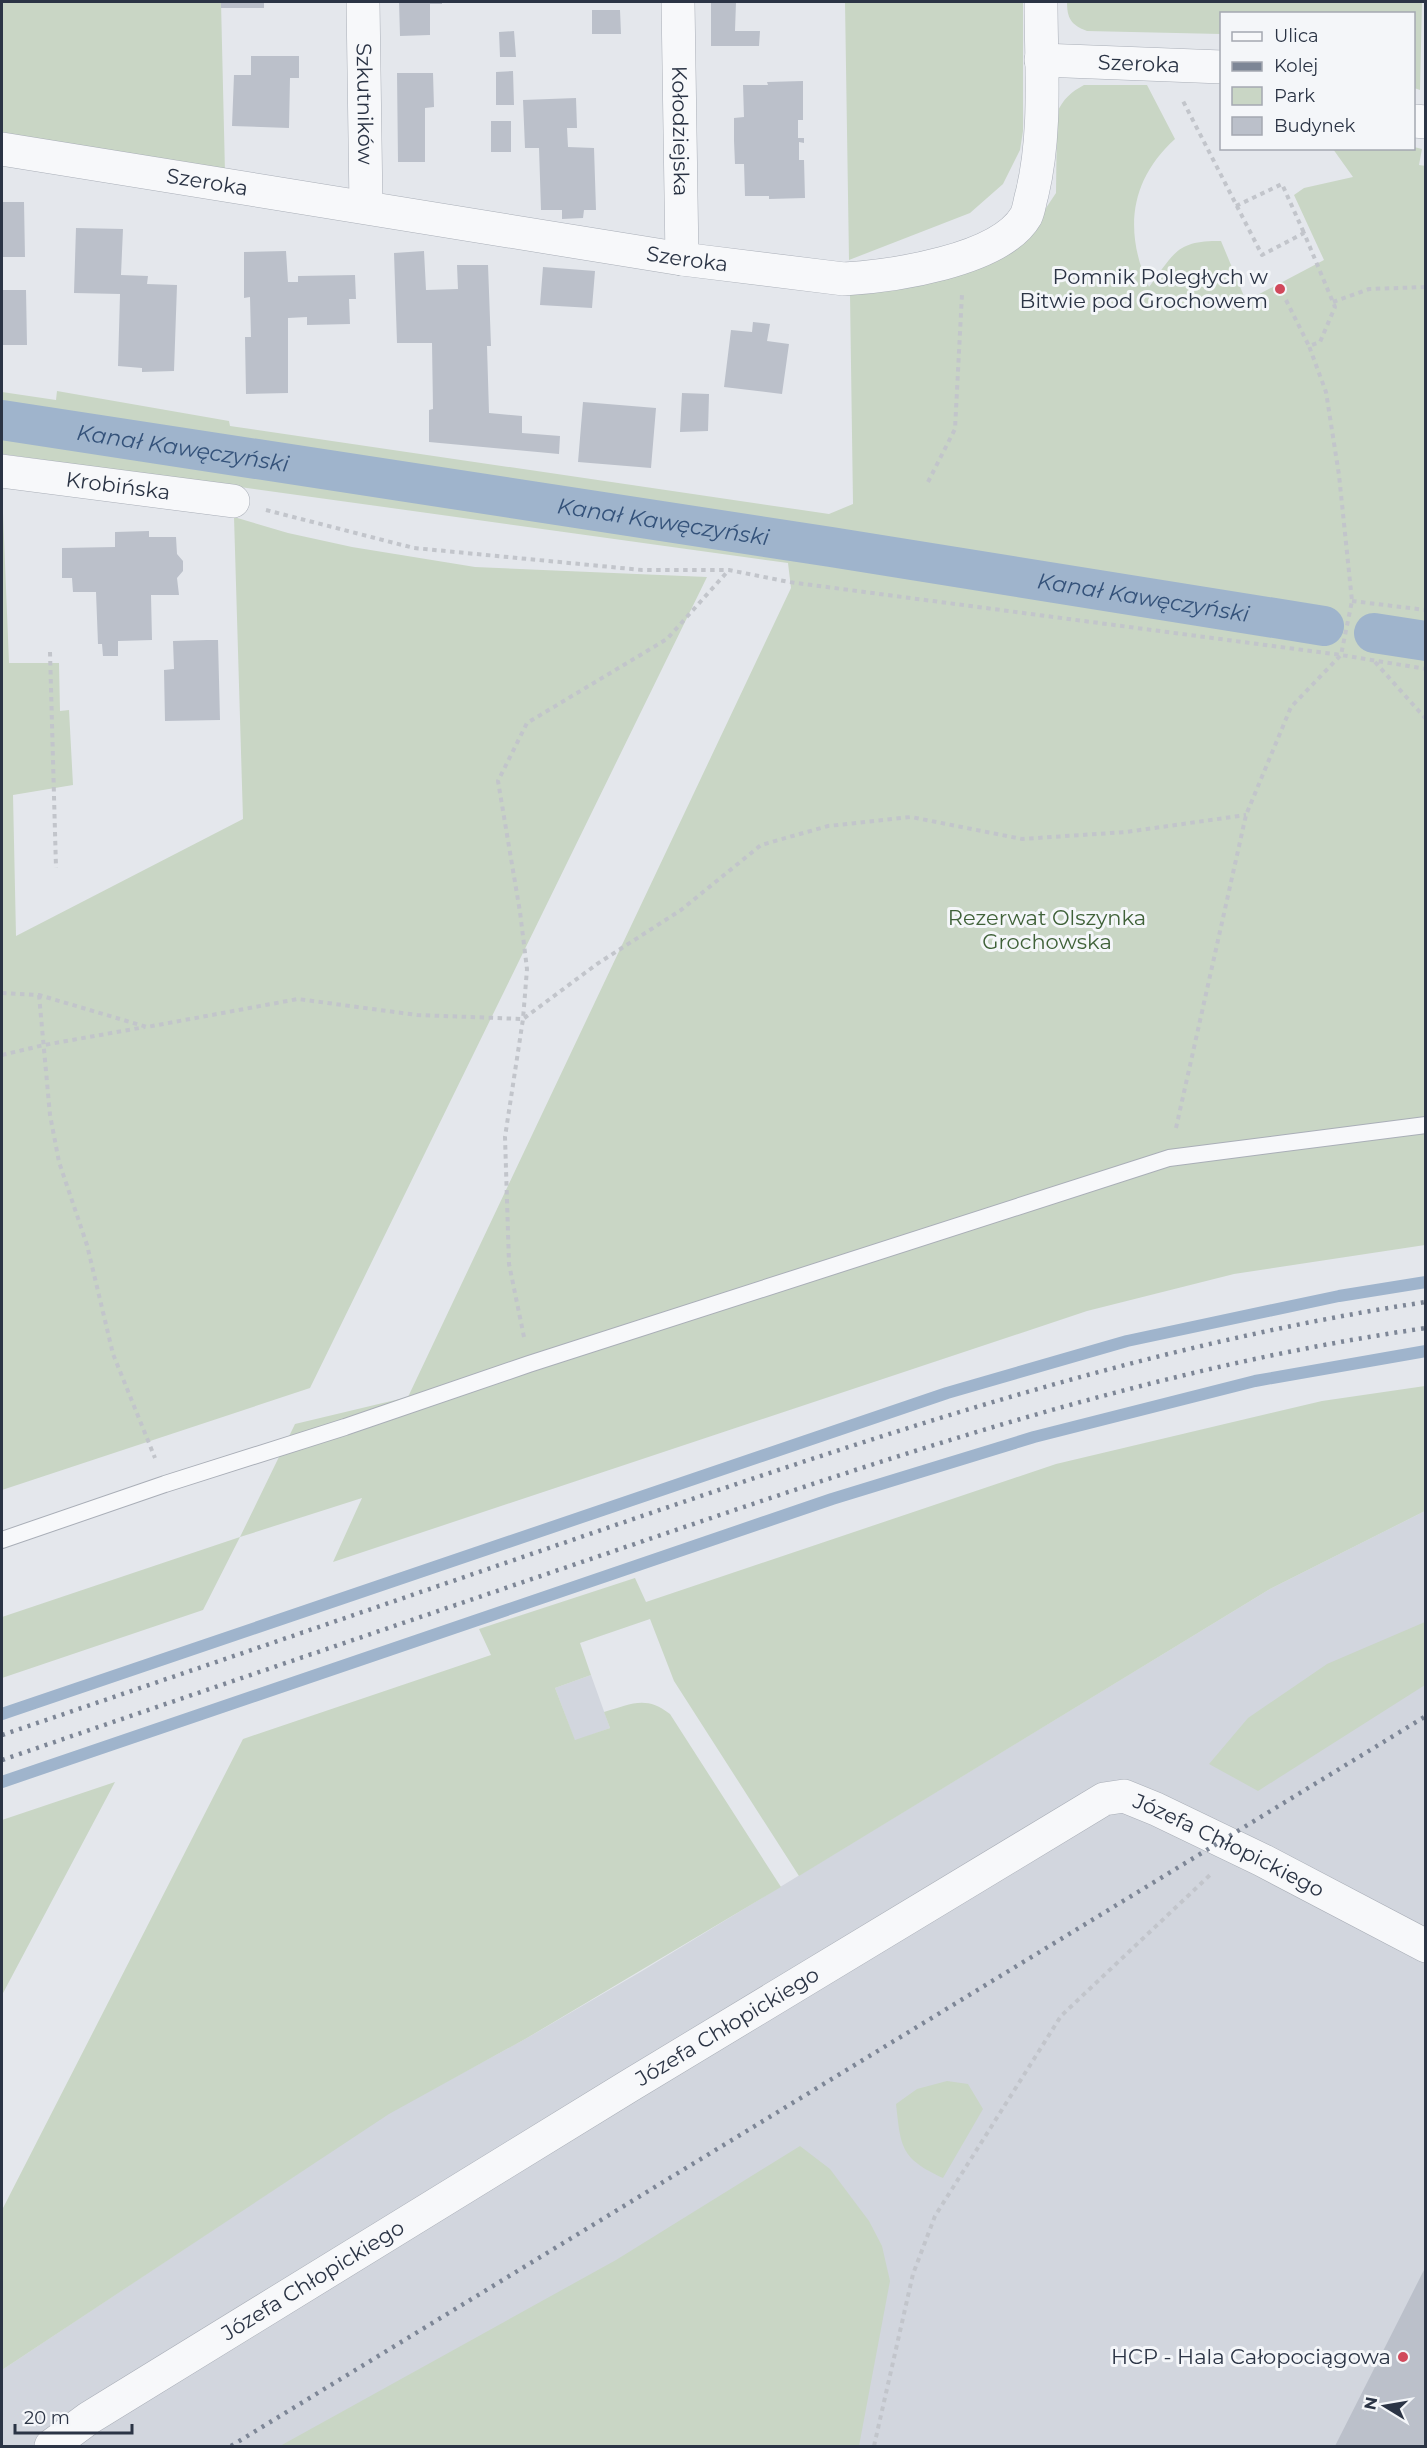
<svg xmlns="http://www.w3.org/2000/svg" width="1427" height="2448" viewBox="0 0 1427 2448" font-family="Montserrat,sans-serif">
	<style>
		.built { fill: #d2d6de }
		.green { fill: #c9d6c5 }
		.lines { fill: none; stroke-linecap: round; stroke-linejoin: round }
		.stream { stroke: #9fb4cc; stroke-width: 12 }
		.canal { stroke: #9fb4cc; stroke-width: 40 }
		.building { fill: #bbc0ca }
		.service-casing { stroke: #a9aeb7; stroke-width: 18 }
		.minor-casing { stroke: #a9aeb7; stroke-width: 34 }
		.path { stroke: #c2c5cb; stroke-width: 4; stroke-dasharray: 4.5 4.5; stroke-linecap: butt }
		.service { stroke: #f7f8fa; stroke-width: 16 }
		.minor { stroke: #f7f8fa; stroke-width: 33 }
		.rail { stroke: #7d8696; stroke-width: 4.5; stroke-dasharray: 3 6; stroke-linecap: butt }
		.poi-dot { fill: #d1495b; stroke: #f4f6f9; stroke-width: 2 }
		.labels { text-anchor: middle; stroke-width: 6; stroke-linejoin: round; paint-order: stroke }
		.street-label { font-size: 21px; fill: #2b3445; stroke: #f4f6f9 }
		.poi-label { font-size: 21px; fill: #2b3445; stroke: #f4f6f9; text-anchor: end }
		.park-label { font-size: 21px; fill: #3f6138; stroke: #f4f6f9 }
		.water-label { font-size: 22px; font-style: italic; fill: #34527a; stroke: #f4f6f9 }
	</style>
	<rect width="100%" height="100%" fill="#e4e7ec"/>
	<path class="built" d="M1425,1511V2446H2V2370L389,2113L527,2038L642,1971L1270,1589Z
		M591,1675L610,1728L575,1741L555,1688Z"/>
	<path class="green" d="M2,2H221L225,173L2,135Z
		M845,2H1023V131L1020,150L1003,184L970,213L849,260Z
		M1067,2H1422L1420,90L1414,88V14H1222L1221,34L1087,31C1071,25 1067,18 1067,2Z
		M1084,85H1147L1175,139C1129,181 1124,232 1149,287C1174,254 1176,240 1221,241L1246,301L1324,260L1294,195L1304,188L1353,177L1333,149L1414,148V147L1422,149L1419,165L1426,166L1425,1245L1234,1274L1087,1311L333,1562L362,1498L240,1537L203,1610L2,1678V1617L240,1537L295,1424L408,1397L791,588L788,563L2,454V392L56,400L57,391L229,421L230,426L829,514L853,504L850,294L1026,238L1056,193L1057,113C1063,99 1071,92 1084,85Z
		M2,488L9,663H59L60,711L69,710L73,785L13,795L16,936L243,819L234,517L288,533L352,547L475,567L707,577L310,1388L2,1490Z
		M1425,1386V1511L1270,1589L799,1876L674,1681L650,1619L580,1643L591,1675L555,1688L575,1740L610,1728L604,1712C631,1704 646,1695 670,1714L781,1887L527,2038L389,2114L2,2370V2210L243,1739L491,1655L479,1629L635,1578L646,1602L1056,1464L1322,1401Z
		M1425,1622V1685L1258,1791L1209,1764L1248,1718L1327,1664Z
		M115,1782L2,1995V1820Z
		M947,2081L968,2084L983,2109L943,2178C900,2158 901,2147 896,2104L917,2089Z
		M800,2146L830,2169L869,2221L882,2246L890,2281L859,2446H280L616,2260Z"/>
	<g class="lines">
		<path class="stream" d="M2,1714L947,1393L1127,1341L1339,1296L1426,1282
			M2,1782L832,1499L1034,1437L1255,1381L1426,1351"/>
		<g class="canal">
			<path id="s1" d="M2,420L831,547L1324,626"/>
			<path d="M1374,633L1426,641"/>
		</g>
	</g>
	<path class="building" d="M221,2H264V8H221Z
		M399,2H442V4H430V35L400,36Z
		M711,2H736L735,31H760L759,46H711Z
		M592,10H620L621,34H592Z
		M514,31L516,57H500L499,32Z
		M251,56H299V78H290L289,128L232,126L234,75H251Z
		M513,71L514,105H496V72Z
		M397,73H433L434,107L425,108V162H398Z
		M803,81V120H798V138H804V143L799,142V160H804L805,198L769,199V196H745L744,164H735L734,141V118L744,117L743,85H768L767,82Z
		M576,98L577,128H567L568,147L594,148L596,210H584L583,218L562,219V210H541L539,148H525L523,100Z
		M491,121H511V152H491Z
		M2,202H24L25,257H2Z
		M76,228L123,229L121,275L148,276L147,284L177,285L174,371L142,372V368L118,366L120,294L74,293Z
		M286,251L288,282H298V276L355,275L356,299H349L350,324L307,325V317L288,318V393L246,394L245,337H251L250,297L244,298V252Z
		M424,251L426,290L458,289L457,265H488L491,346H487L489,413L522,416V433L560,436L559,454L429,442V410L433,409L432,343H397L394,253Z
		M543,267L595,271L592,308L540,305Z
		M2,290H26L27,345H2Z
		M753,322L770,324L767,341L789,344L782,394L724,387L731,330L752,332Z
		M682,393L709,394L708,431L680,432Z
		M583,402L656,408L651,468L578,462Z
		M149,531V537H176L177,554L183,561V571L177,578L179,595H151L152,640L118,641V656H103L102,644H98L96,592H73L72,578H62V548L115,547V532Z
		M207,640H218L220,720L165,721L164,670L174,669L173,641Z
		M1425,2268V2446H1335Z"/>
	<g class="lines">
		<defs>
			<path id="service" d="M2,1540L165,1484L345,1427L529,1364L1169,1158L1426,1125"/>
			<g id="minor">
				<path id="s2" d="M363,2L366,207"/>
				<path id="s3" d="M678,2L682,259"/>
				<path id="s4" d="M1041,60L1222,67"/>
				<path d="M1414,121L1426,122"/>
				<path id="s5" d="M2,149L682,259L844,279C892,276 1000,261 1026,216C1029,210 1030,200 1032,194C1047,132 1041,65 1041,2"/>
				<path id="s6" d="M2,471L233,501"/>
				<path id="s7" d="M51,2446L89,2418L629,2086L1104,1799L1124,1796L1156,1809L1262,1860L1426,1946"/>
			</g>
		</defs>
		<use href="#service" class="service-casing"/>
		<use href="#minor" class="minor-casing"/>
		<path class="path" d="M1236,206L1282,184L1304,233
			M1286,300L1309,346
			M1333,302L1369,289L1426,287
			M928,482L955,429L962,294
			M266,510L414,548L642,570H729L789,582L1341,655L1426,669
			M1352,601L1426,610
			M50,652L56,868
			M1375,662L1426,719
			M2,993L39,995L147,1027L298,999L417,1015L523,1019L597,964L681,910L761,845L828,826L911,817L1022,839L1126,832L1246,815
			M39,995L50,1115L59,1162L87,1245L113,1354L155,1458
			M2,1055L44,1045L145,1027
			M1176,1128L1246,815L1291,707L1341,655L1352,601L1339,475L1326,392L1309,346L1320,342L1335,307L1304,233L1262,255L1183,101
			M524,1337L509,1264L505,1137L523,1019L527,969L520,912L498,781L527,723L667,639L728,571
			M874,2446L913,2274L935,2216L1061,2016L1210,1875"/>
		<use href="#service" class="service"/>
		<use href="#minor" class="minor"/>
		<path class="rail" d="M2,1735C214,1663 427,1590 639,1517C898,1429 1154,1343 1426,1302
			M2,1760C221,1685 441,1610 661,1535C911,1450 1162,1366 1426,1328
			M231,2446L1426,1716"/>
	</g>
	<g class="poi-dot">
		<circle cx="1280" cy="289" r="6"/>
		<circle cx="1403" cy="2357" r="6"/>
	</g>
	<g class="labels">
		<g class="street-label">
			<text dy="7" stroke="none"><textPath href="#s4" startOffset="98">Szeroka</textPath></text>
			<text dy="7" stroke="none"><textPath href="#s2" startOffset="102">Szkutników</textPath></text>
			<text dy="7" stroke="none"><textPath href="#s3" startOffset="129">Kołodziejska</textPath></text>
			<text dy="7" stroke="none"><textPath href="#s5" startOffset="208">Szeroka</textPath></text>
			<text dy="7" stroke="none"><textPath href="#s5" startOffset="694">Szeroka</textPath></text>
			<text dy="7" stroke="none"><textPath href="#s6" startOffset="117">Krobińska</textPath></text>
			<text dy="7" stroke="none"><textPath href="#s7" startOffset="1372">Józefa Chłopickiego</textPath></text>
			<text dy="7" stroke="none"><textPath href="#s7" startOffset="796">Józefa Chłopickiego</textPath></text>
			<text dy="7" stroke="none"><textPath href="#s7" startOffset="310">Józefa Chłopickiego</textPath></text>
		</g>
		<g class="poi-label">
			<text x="1268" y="284">Pomnik Poległych w<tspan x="1268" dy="24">Bitwie pod Grochowem</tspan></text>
			<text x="1391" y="2364">HCP - Hala Całopociągowa</text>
		</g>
		<g class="park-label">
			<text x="1047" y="925">Rezerwat Olszynka<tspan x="1047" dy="24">Grochowska</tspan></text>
		</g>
		<g class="water-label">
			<text dy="8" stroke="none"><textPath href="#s1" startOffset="183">Kanał Kawęczyński</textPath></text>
			<text dy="8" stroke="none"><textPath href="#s1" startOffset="669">Kanał Kawęczyński</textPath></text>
			<text dy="8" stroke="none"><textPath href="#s1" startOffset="1155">Kanał Kawęczyński</textPath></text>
		</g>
	</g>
	<rect width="1427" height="2448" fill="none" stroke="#2b3445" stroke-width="6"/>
	<rect x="1220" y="12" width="195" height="138" fill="#f4f6f9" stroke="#a4a8b1" stroke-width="1.5"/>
	<rect x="1232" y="32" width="30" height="9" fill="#f7f8fa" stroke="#a4a8b1" stroke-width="1.5"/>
	<text x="1274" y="42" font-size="18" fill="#2b3445">Ulica</text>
	<rect x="1232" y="62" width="30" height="9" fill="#7d8696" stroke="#a4a8b1" stroke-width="1.5"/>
	<text x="1274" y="72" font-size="18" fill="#2b3445">Kolej</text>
	<rect x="1232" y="87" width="30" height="18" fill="#c9d6c5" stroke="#a4a8b1" stroke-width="1.5"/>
	<text x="1274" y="102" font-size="18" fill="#2b3445">Park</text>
	<rect x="1232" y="117" width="30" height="18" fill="#bbc0ca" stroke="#a4a8b1" stroke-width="1.5"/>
	<text x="1274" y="132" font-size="18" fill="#2b3445">Budynek</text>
	<g transform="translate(1385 2406) rotate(281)" stroke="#f4f6f9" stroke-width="4.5" paint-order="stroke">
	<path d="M0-4.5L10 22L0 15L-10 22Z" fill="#2b3445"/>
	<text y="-9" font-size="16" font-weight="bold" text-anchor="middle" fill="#2b3445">N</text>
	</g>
	<path d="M15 2424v9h117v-9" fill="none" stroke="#2b3445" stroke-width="3"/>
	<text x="24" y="2424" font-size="18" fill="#2b3445" stroke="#f4f6f9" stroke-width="4.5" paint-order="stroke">20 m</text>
</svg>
